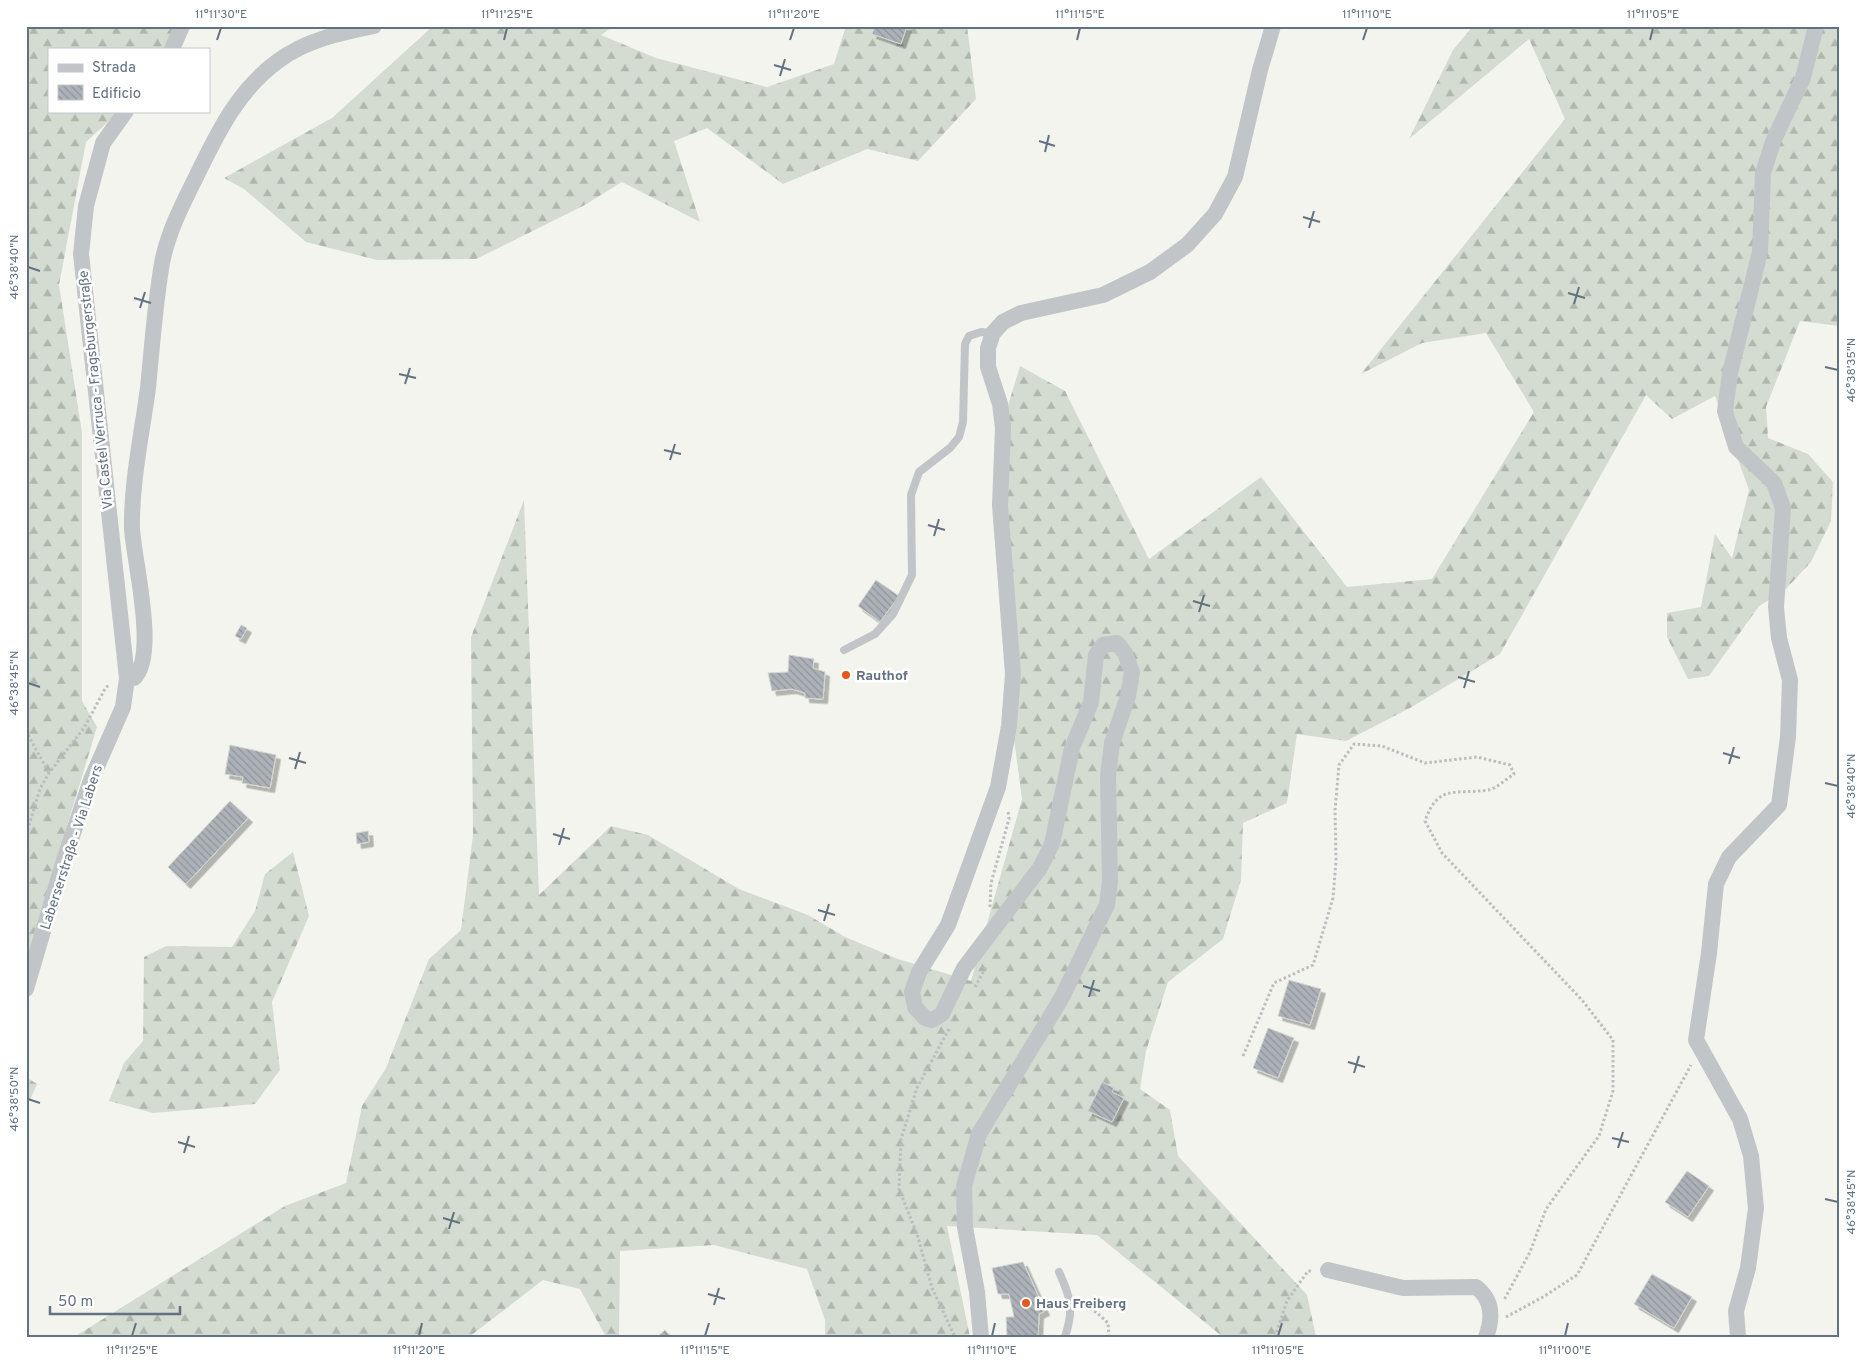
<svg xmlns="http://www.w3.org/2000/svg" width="1865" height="1363" viewBox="0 0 1865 1363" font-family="Overpass,sans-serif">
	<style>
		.forest { fill: url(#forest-firs) }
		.building { fill: url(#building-back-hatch); stroke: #d5d5d2; filter: url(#shadow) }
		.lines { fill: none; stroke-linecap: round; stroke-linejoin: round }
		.path { stroke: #bbbdbf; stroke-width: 3; stroke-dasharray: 2.5 2.5; stroke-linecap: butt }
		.service { stroke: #c1c5c8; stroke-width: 8 }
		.minor { stroke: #c1c5c8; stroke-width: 16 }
		.ticks { fill: none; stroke: #627281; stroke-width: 2 }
		.poi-dot { fill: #e7571c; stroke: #fff; stroke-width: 2 }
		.labels { text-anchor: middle; stroke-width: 5; stroke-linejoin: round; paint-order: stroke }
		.street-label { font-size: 14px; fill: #627281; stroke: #fff }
		.poi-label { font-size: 14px; font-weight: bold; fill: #627281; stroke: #fff; text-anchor: start }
		.neatline { fill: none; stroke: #627281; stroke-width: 2 }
		.ticks-label { font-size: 12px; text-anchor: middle; fill: #627281 }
	</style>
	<defs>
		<pattern id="forest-firs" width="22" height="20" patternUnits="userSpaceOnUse" patternTransform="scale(1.25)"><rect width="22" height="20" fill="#d4dbd0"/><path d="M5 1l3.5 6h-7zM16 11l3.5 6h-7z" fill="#afb6ae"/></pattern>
		<pattern id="building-back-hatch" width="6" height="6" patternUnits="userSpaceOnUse" patternTransform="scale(1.25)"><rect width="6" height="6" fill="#acb2b8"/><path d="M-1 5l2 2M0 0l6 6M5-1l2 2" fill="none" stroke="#8f959b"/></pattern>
		<filter id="shadow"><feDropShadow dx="4.5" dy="4.5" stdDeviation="0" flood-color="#0004"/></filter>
	</defs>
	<rect width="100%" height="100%" fill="#f4f4ef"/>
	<path class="forest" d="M26,26H183L180,49H49V111H120L86,142L59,285L82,433V701L97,727L26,961Z
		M433,26H614L601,35L656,58L767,87L834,64L846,26H967L976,99L918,161L867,149L783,184L707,128L674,141L700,222L622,182L583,206L476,259L377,260L306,242L244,189L224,178L332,118Z
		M1473,26H1839V326L1800,321L1766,407L1768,438L1808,454L1833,482L1831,521L1811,562L1785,590L1759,606L1709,676L1688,679L1667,637V613L1701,607L1715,534L1732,558L1749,490L1715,396L1672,419L1646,395L1500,654L1410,708L1346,741L1297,734L1287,803L1243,823L1241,880L1223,939L1168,982L1146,1051L1140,1089L1170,1110L1178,1156L1307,1295L1316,1337H1223L1097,1235L947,1226L970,1337H825V1320L807,1269L714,1245L620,1251L619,1337H606L580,1289L543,1280L469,1337H74L285,1206L346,1183L362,1106L386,1068L429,959L461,930L473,835L471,637L524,500L539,895L611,826L648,835L739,889L808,915L845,937L898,959L971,981L1022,799L1010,709L1007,409L1020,366L1065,391L1149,559L1261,477L1347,587L1432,579L1534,412L1486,333L1422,343L1361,374L1565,119L1529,39L1409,139L1453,50Z
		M293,852L309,916L272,1002L280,1070L255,1104L153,1113L109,1101L124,1063L143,1041L144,957L166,946L232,947L255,911L265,874Z
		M26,1077L37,1084L26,1109Z"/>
	<path class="building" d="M875,26H907L901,44L872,34Z
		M876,580L899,596L880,622L858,606Z
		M241,625L247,628L241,639L235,636Z
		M789,655L814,659L813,668L825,672L823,699L805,698V693L792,689L772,691L768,673L788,672Z
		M230,745L276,755L270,788L242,783L243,777L225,774Z
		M230,801L248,818L186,884L168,867Z
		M368,831L369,842L357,844L356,833Z
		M1289,980L1321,989L1310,1025L1278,1016Z
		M1268,1028L1294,1038L1278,1078L1253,1068Z
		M1102,1082L1114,1088L1112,1092L1124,1098L1112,1122L1088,1111Z
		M1687,1171L1709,1186L1688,1217L1665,1202Z
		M1023,1262L1045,1311L1039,1314L1038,1337H1007L1006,1317H1014L1009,1294H998L992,1268Z
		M1652,1274L1692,1297L1674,1328L1634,1304Z
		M665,1330L671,1337H657Z"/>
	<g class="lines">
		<path class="path" d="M26,710L28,735L49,773
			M26,835L40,789L49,773L84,728L106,687L110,685
			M990,907L991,883L1009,819L1008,811
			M975,987L986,967
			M949,1029L917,1088L901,1139L899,1189L917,1234L932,1288L955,1337
			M1243,1056L1274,983L1313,965L1333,898L1336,861L1335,810L1339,765L1354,744L1382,746L1425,763L1477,757L1510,765L1514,774C1506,779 1496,789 1488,790C1456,795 1438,783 1425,821L1442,853L1582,1000L1613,1040V1091L1599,1136L1546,1209L1530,1252L1504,1300
			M1080,1307C1092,1306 1100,1316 1108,1323L1109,1337
			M1506,1317L1543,1297L1577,1275L1691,1065
			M1275,1337L1287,1301L1308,1271H1313"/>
		<path class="service" d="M844,650L875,634L893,614L912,575L911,495L919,472L950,448L959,437L963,422L965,344L969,336L981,332L993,333
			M1059,1272C1071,1298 1074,1309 1065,1337"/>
		<path class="minor" d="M172,49L182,26
			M127,678H134C158,656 134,561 132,529C131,484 142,433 148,388C152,347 155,304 162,263C168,232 183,203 197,175C218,132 238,90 278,61C306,40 340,33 374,26
			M26,989L64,860L91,780L123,707L127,678L81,254L86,206L103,143L126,111
			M1328,1270L1403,1288L1476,1287C1493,1300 1493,1318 1486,1337
			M981,1337L977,1292L965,1227L964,1186L979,1134L1061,999L1107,905L1110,881L1108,776L1112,743L1128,696L1132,672L1125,653L1117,643L1103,645L1096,655L1091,702L1072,748L1052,844L1040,868L964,968L942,1014L932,1020L925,1018L915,1007L912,992L919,972L948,925L998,787L1009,726L1013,674L1000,505L1003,428L1000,404L988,367V348L993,333L1003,322L1021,313L1103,295L1150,272L1187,245L1215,214L1235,177L1260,70L1273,26
			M1738,1337L1736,1311L1748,1268L1756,1208L1751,1156L1740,1119L1696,1040L1709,953L1716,884L1729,857L1779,805L1788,737L1790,680L1779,638L1776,607L1783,508L1774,483L1736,447L1725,411L1730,373L1760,252L1763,173L1774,139L1803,78L1816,26"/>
	</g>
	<path class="ticks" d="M217,40L221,28M504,40L507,28M790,40L794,28M1077,40L1080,28M1363,40L1367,28M1650,40L1653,28M774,65L791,70M780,76L785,59M1039,141L1055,146M1045,152L1049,135M1303,217L1320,222M1309,228L1314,211M28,267L40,271M1568,293L1585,298M134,298L151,303M1574,304L1579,287M140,308L145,292M1825,367L1838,370M399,374L416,378M405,384L410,368M664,450L681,454M670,460L675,444M928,525L945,530M934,536L939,519M1193,601L1210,606M1199,612L1204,595M1458,677L1475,682M28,683L40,687M1464,688L1469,671M1723,753L1740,758M289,758L306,763M1729,764L1734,747M295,769L300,752M1825,783L1838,786M553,834L570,839M559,845L564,828M818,910L835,915M824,921L829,904M1083,986L1100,991M1089,997L1094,980M1348,1062L1365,1067M1354,1073L1359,1056M28,1099L40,1103M1612,1138L1629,1142M178,1142L195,1147M1618,1148L1623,1132M184,1153L189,1136M1825,1199L1838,1202M443,1218L460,1223M449,1229L454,1212M708,1294L725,1299M714,1305L719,1288M132,1336L136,1323M419,1336L422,1323M705,1336L709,1323M992,1336L995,1323M1278,1336L1282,1323M1565,1336L1568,1323"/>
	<g class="poi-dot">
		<circle cx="846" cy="675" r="5"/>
		<circle cx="1026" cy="1303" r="5"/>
	</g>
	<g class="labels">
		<g class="street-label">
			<text transform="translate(95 390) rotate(-96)" y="5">Via Castel Verruca - Fragsburgerstraße</text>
			<text transform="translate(71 847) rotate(-72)" y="5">Laberserstraße - Via Labers</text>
		</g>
		<g class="poi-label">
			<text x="856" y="680">Rauthof</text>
			<text x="1036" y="1308">Haus Freiberg</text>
		</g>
	</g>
	<rect width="1865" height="1363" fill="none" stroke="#ffffff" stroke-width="55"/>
	<rect x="48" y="48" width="162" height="65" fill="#ffffff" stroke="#c0c7cd"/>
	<rect x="58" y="64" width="25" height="8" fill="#c1c5c8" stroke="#c0c7cd"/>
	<text x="92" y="72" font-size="15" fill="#627281">Strada</text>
	<rect x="58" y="85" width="25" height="15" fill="url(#building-back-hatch)" stroke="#c0c7cd"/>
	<text x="92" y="98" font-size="15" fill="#627281">Edificio</text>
	<path d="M50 1306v8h130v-8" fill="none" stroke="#627281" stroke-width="2.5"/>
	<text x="58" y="1306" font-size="15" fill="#627281" stroke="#ffffff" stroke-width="4" paint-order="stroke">50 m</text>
	<rect x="28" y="28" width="1810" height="1308" class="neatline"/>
	<g class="ticks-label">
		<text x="221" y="18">11°11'30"E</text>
		<text x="507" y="18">11°11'25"E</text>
		<text x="794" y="18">11°11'20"E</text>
		<text x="1080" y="18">11°11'15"E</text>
		<text x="1367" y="18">11°11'10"E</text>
		<text x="1653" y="18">11°11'05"E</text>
		<text transform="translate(14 267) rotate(-90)" y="4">46°38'40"N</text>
		<text transform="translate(1851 370) rotate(-90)" y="4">46°38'35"N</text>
		<text transform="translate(14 683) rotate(-90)" y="4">46°38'45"N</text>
		<text transform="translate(1851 786) rotate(-90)" y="4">46°38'40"N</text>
		<text transform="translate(14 1099) rotate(-90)" y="4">46°38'50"N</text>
		<text transform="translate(1851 1202) rotate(-90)" y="4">46°38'45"N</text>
		<text x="132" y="1354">11°11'25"E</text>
		<text x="419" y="1354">11°11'20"E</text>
		<text x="705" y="1354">11°11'15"E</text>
		<text x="992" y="1354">11°11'10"E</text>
		<text x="1278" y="1354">11°11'05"E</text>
		<text x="1565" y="1354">11°11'00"E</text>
	</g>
</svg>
